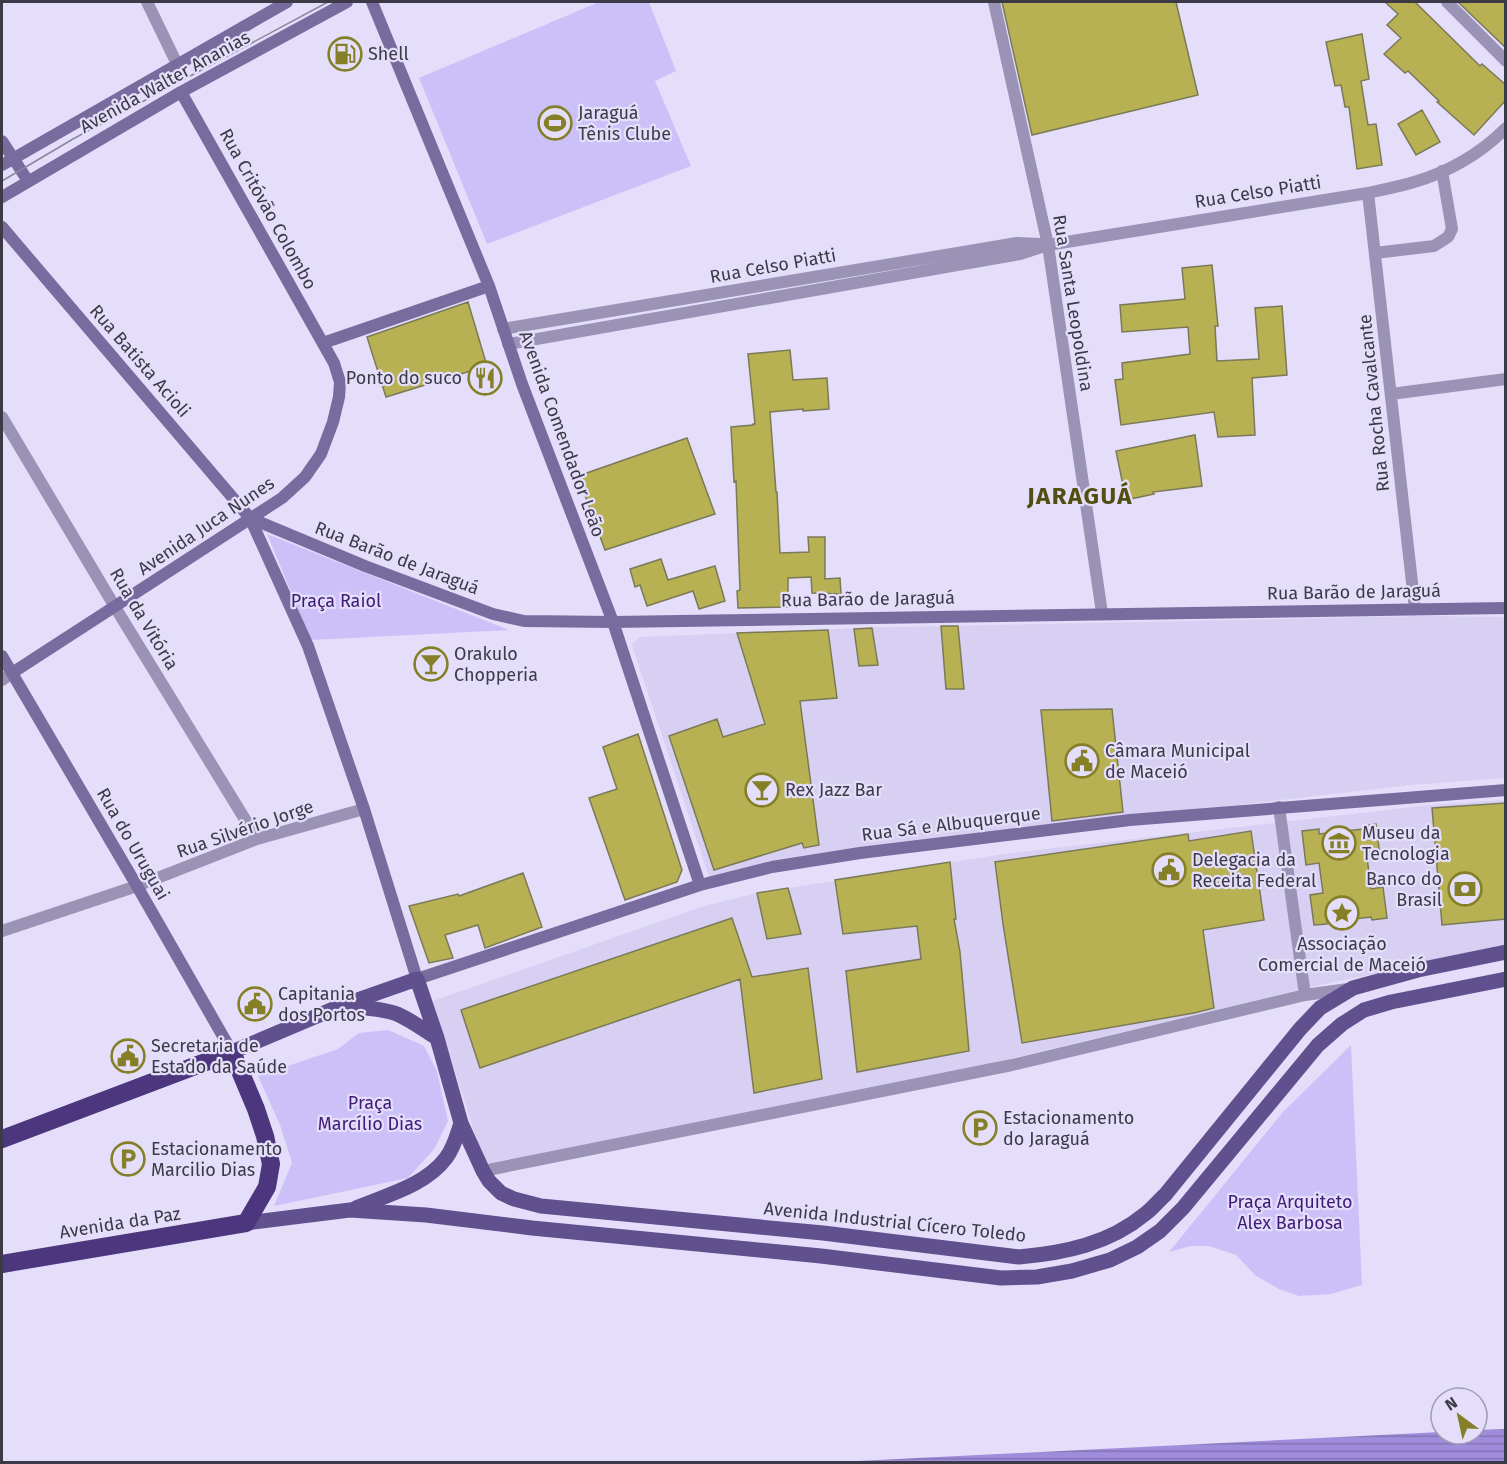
<svg xmlns="http://www.w3.org/2000/svg" width="1507" height="1464" viewBox="0 0 1507 1464" font-family="'Fira Sans',sans-serif">
	<style>
		.built { fill: #d7d0f2 }
		.green { fill: #ccc0f9 }
		.water { fill: url(#water-rules) }
		.building { fill: #b7b154; stroke: #7b7957; stroke-width: 1.5 }
		.lines { fill: none; stroke-linecap: round; stroke-linejoin: round }
		.street { stroke: #9a93b6; stroke-width: 12 }
		.secondary { stroke: #786c9f; stroke-width: 12 }
		.primary { stroke: #60508e; stroke-width: 15 }
		.highway { stroke: #4c377e; stroke-width: 18 }
		.tram { stroke: #8b869b; stroke-width: 1.5 }
		.labels { text-anchor: middle; stroke-width: 4.5; stroke-linejoin: round; paint-order: stroke }
		.poi-label { font-size: 18px; fill: #3d3a48; stroke: #e4defb; text-anchor: start }
		.street-label { font-size: 18px; fill: #3d3a48; stroke: #e4defb }
		.park-label { font-size: 18px; fill: #3e1b77; stroke: #e4defb }
		.district-label { font-size: 24px; font-weight: bold; letter-spacing: 1.5px; fill: #524e10; stroke: #e4defb }
	</style>
	<defs>
		<pattern id="water-rules" width="6" height="5" patternUnits="userSpaceOnUse" patternTransform="scale(1.5)"><rect width="6" height="5" fill="#9f8cdb"/><path d="M0 2.5h6" fill="none" stroke="#8373b4"/></pattern>
	</defs>
	<rect width="100%" height="100%" fill="#e4defb"/>
	<path class="built" d="M1424,616L1505,617V778L1411,785L1116,819L710,880L632,645L639,637L891,627Z
		M1505,800V946L1316,986L924,1079L492,1164L483,1160L433,1001L704,906L757,893L1004,854L1430,805Z"/>
	<path class="green" d="M599,2H649L676,71L655,81L691,166L487,244L419,78Z
		M267,534L509,630L311,640Z
		M388,1030L424,1046L437,1071L448,1121L435,1148L408,1178L274,1206L292,1163L280,1125L258,1076L338,1049L359,1033Z
		M1351,1045L1362,1285L1331,1294L1299,1296L1279,1289L1256,1276L1236,1255L1209,1246H1191L1169,1252L1283,1112Z"/>
	<path class="water" d="M1505,1429V1462H838L1441,1432V1434H1477V1430Z"/>
	<path class="building" d="M1002,2H1176L1198,95L1032,135Z
		M1385,2H1415L1480,66L1482,64L1506,85V100L1474,135L1437,102L1439,101L1408,71L1405,73L1384,54L1401,38L1387,25L1398,14Z
		M1458,2H1506V48Z
		M1362,34L1369,79L1361,81L1368,125L1376,124L1382,165L1357,169L1349,107H1345L1341,85L1335,86L1326,42Z
		M1422,110L1440,142L1416,155L1398,124Z
		M1212,265L1218,326H1215L1217,361L1259,359L1255,308L1282,306L1287,375L1252,378L1255,435L1218,437L1214,412L1121,425L1115,380L1123,379L1122,363L1190,354L1188,327L1122,332L1120,305L1185,299L1182,268Z
		M468,302L487,366L386,397L367,337Z
		M790,350L793,380L827,378L829,409L803,411V409L770,412L776,492H777L780,553L809,552L808,537H825V579L840,578L841,594L812,593L811,577L788,578V607L738,608L737,591L740,590L736,481L734,482L731,427L753,425V424H755L748,354Z
		M1195,435L1202,486L1153,492L1154,494L1126,500L1116,451Z
		M687,438L715,514L605,550L578,476Z
		M661,559L668,580L715,566L725,601L699,609L693,591L647,606L640,585L635,587L630,569Z
		M941,626H958L964,689H946Z
		M872,628L878,665L859,666L854,629Z
		M828,630L837,698L800,701L819,845L804,848L802,843L714,870L669,736L717,719L723,737L765,724L737,633Z
		M1112,709L1123,812L1052,821L1041,710Z
		M638,734L682,870L677,882L625,900L589,798L617,789L603,747Z
		M1506,803V919L1442,925L1432,808Z
		M1376,824L1380,856L1367,857L1371,889L1383,887L1387,918L1372,920L1371,917L1327,922V924L1314,925L1310,895L1323,893L1319,863L1306,865L1302,831L1319,829V834L1363,829V826Z
		M1251,831L1264,920L1203,930L1214,1008L1194,1013L1022,1043L1003,924L995,862L1188,834L1189,841Z
		M950,862L956,919H954L960,952L969,1051L857,1072L846,971L921,959L917,926L843,934L835,880Z
		M523,873L542,927L485,948L478,925L445,935L453,958L429,963L409,906L458,894L459,896Z
		M788,888L801,934L767,939L757,893Z
		M732,918L752,977L808,968L822,1079L754,1093L740,979L480,1068L461,1010Z"/>
	<g class="lines">
		<path class="street" d="M147,2L177,64
			M994,2L1048,245L1102,613
			M1447,2L1506,61
			M1368,193L1415,609
			M1375,253L1434,246L1448,237L1452,229L1442,171
			M503,329L1017,243L1041,244
			M508,344L1020,254L1048,245L1368,193C1383,189 1399,187 1414,182C1448,172 1480,154 1506,128
			M1391,394L1506,379
			M2,417L115,607L257,839
			M2,680L12,673
			M1279,807L1305,995
			M2,931L137,886L257,839L364,809
			M483,1171L1012,1065L1305,995L1348,989"/>
		<path class="secondary" d="M372,2L489,286L522,384L613,622L700,885
			M2,141L28,181
			M2,165L287,2
			M2,197L181,92L347,2
			M2,227L250,518L308,646L364,809L417,979L700,885L772,867L860,853L1130,820L1506,790
			M323,343L489,286
			M250,518L365,566L493,614L524,621L613,622L1506,608
			M2,656L137,886L232,1052
			M12,673L282,498L305,477L321,454L333,422L339,397L340,382L334,363L181,92"/>
		<path class="primary" d="M345,1006C362,1008 381,1008 397,1014C411,1020 424,1030 437,1038
			M232,1052L343,1005L417,979L437,1038L461,1123L483,1171L489,1181L501,1193L514,1199L541,1206L823,1233L1019,1257C1064,1253 1109,1244 1145,1214C1152,1209 1158,1201 1165,1195L1300,1029L1320,1008L1353,988L1418,970L1506,952
			M356,1208C386,1195 425,1186 446,1158C454,1148 457,1135 461,1123
			M246,1223L350,1210L426,1215L532,1228L821,1256L1001,1278L1037,1277L1072,1271L1110,1260L1137,1247L1160,1231L1183,1208L1318,1045L1342,1024L1364,1010L1391,1002L1506,979"/>
		<path class="highway" d="M2,1139L232,1052L256,1109L265,1136L271,1164L267,1187L246,1223L2,1264"/>
		<path class="tram" d="M2,181L73,139L328,2"/>
	</g>
	<defs>
		<symbol id="fuel-ring" viewBox="-11 -11 22 22"><circle r="9.5" fill="#e4defb" stroke="#857f27" stroke-width="1.5"/><path d="M-5.5-6h7V0h2V4h1.3V-2.5L3-4.5l.8-.8L6-3V5H2.5V1h-1V6h-7ZM-4.2-4.7v3.2H.2V-4.7Z" fill="#857f27"/></symbol>
		<symbol id="stadium-ring" viewBox="-11 -11 22 22"><circle r="9.5" fill="#e4defb" stroke="#857f27" stroke-width="1.5"/><path d="M0-5a6.5 5 0 1 0 0 10a6.5 5 0 1 0 0-10ZM-3.5-1.8h7v3.6h-7Z" fill="#857f27"/></symbol>
		<symbol id="restaurant-ring" viewBox="-11 -11 22 22"><circle r="9.5" fill="#e4defb" stroke="#857f27" stroke-width="1.5"/><path d="M-5-6h1v4h1v-4h1v4h1v-4h1v5L-1.5 .5V6h-2V.5L-5-1ZM5-6V6H3V1.5H1.5Q1.5-4 5-6Z" fill="#857f27"/></symbol>
		<symbol id="bar-ring" viewBox="-11 -11 22 22"><circle r="9.5" fill="#e4defb" stroke="#857f27" stroke-width="1.5"/><path d="M-6-5H6L.8 .8V4.5H3.5V6h-7V4.5H-.8V.8Z" fill="#857f27"/></symbol>
		<symbol id="civic-ring" viewBox="-11 -11 22 22"><circle r="9.5" fill="#e4defb" stroke="#857f27" stroke-width="1.5"/><path d="M-.6-6.5H3V-4.5H.6V-3L4-1V1h2V6H-6V1h2V-1L-.6-3ZM-1.2 2.5V6h2.4V2.5Z" fill="#857f27"/></symbol>
		<symbol id="museum-ring" viewBox="-11 -11 22 22"><circle r="9.5" fill="#e4defb" stroke="#857f27" stroke-width="1.5"/><path d="M0-6L6-3V-2H-6V-3ZM-5-1h2V3h-2ZM-1-1h2V3h-2ZM3-1h2V3H3ZM-6 4H6V6H-6Z" fill="#857f27"/></symbol>
		<symbol id="bank-ring" viewBox="-11 -11 22 22"><circle r="9.5" fill="#e4defb" stroke="#857f27" stroke-width="1.5"/><path d="M-6-4H6V4H-6ZM0-2.3a2.3 2.3 0 1 0 0 4.6a2.3 2.3 0 1 0 0-4.6Z" fill="#857f27"/></symbol>
		<symbol id="sight-ring" viewBox="-11 -11 22 22"><circle r="9.5" fill="#e4defb" stroke="#857f27" stroke-width="1.5"/><path d="M0-6L1.8-2.2L6-1.7L2.9 1.2L3.7 5.4L0 3.3L-3.7 5.4L-2.9 1.2L-6-1.7L-1.8-2.2Z" fill="#857f27"/></symbol>
		<symbol id="parking-ring" viewBox="-11 -11 22 22"><circle r="9.5" fill="#e4defb" stroke="#857f27" stroke-width="1.5"/><path d="M-3.5-5.5H1a3.5 3.5 0 0 1 0 7H-1V5.5H-3.5ZM-1-3.4V-.6H.8a1.4 1.4 0 0 0 0-2.8Z" fill="#857f27"/></symbol>
	</defs>
	<g fill-rule="evenodd">
		<use href="#fuel-ring" x="326" y="35" width="38" height="38"/>
		<use href="#stadium-ring" x="536" y="104" width="38" height="38"/>
		<use href="#restaurant-ring" x="466" y="359" width="38" height="38"/>
		<use href="#bar-ring" x="412" y="645" width="38" height="38"/>
		<use href="#civic-ring" x="1063" y="742" width="38" height="38"/>
		<use href="#bar-ring" x="743" y="771" width="38" height="38"/>
		<use href="#museum-ring" x="1320" y="824" width="38" height="38"/>
		<use href="#civic-ring" x="1150" y="851" width="38" height="38"/>
		<use href="#bank-ring" x="1446" y="870" width="38" height="38"/>
		<use href="#sight-ring" x="1323" y="894" width="38" height="38"/>
		<use href="#civic-ring" x="236" y="985" width="38" height="38"/>
		<use href="#civic-ring" x="109" y="1037" width="38" height="38"/>
		<use href="#parking-ring" x="961" y="1109" width="38" height="38"/>
		<use href="#parking-ring" x="109" y="1140" width="38" height="38"/>
	</g>
	<g class="labels">
		<g class="poi-label">
			<text x="368" y="60">Shell</text>
			<text x="578" y="119">Jaraguá<tspan x="578" dy="21">Tênis Clube</tspan></text>
			<text x="462" y="384" text-anchor="end">Ponto do suco</text>
			<text x="454" y="660">Orakulo<tspan x="454" dy="21">Chopperia</tspan></text>
			<text x="1105" y="757">Câmara Municipal<tspan x="1105" dy="21">de Maceió</tspan></text>
			<text x="785" y="796">Rex Jazz Bar</text>
			<text x="1362" y="839">Museu da<tspan x="1362" dy="21">Tecnologia</tspan></text>
			<text x="1192" y="866">Delegacia da<tspan x="1192" dy="21">Receita Federal</tspan></text>
			<text x="1442" y="885" text-anchor="end">Banco do<tspan x="1442" dy="21">Brasil</tspan></text>
			<text x="1342" y="950" text-anchor="middle">Associação<tspan x="1342" dy="21">Comercial de Maceió</tspan></text>
			<text x="278" y="1000">Capitania<tspan x="278" dy="21">dos Portos</tspan></text>
			<text x="151" y="1052">Secretaria de<tspan x="151" dy="21">Estado da Saúde</tspan></text>
			<text x="1003" y="1124">Estacionamento<tspan x="1003" dy="21">do Jaraguá</tspan></text>
			<text x="151" y="1155">Estacionamento<tspan x="151" dy="21">Marcilio Dias</tspan></text>
		</g>
		<g class="street-label">
			<text transform="translate(165 82) rotate(-29)" y="6">Avenida Walter Ananias</text>
			<text transform="translate(1258 192) rotate(-9)" y="6">Rua Celso Piatti</text>
			<text transform="translate(268 209) rotate(61)" y="6">Rua Critóvão Colombo</text>
			<text transform="translate(773 266) rotate(-10)" y="6">Rua Celso Piatti</text>
			<text transform="translate(1073 303) rotate(81)" y="6">Rua Santa Leopoldina</text>
			<text transform="translate(140 361) rotate(49)" y="6">Rua Batista Acioli</text>
			<text transform="translate(1374 403) rotate(-96)" y="6">Rua Rocha Cavalcante</text>
			<text transform="translate(562 434) rotate(70)" y="6">Avenida Comendador Leão</text>
			<text transform="translate(206 526) rotate(-34)" y="6">Avenida Juca Nunes</text>
			<text transform="translate(397 558) rotate(21)" y="6">Rua Barão de Jaraguá</text>
			<text transform="translate(1354 592) rotate(-1)" y="6">Rua Barão de Jaraguá</text>
			<text transform="translate(868 599) rotate(-1)" y="6">Rua Barão de Jaraguá</text>
			<text transform="translate(144 619) rotate(59)" y="6">Rua da Vitória</text>
			<text transform="translate(951 824) rotate(-7)" y="6">Rua Sá e Albuquerque</text>
			<text transform="translate(245 829) rotate(-19)" y="6">Rua Silvério Jorge</text>
			<text transform="translate(133 844) rotate(60)" y="6">Rua do Uruguai</text>
			<text transform="translate(895 1222) rotate(6)" y="6">Avenida Industrial Cícero Toledo</text>
			<text transform="translate(120 1223) rotate(-9)" y="6">Avenida da Paz</text>
		</g>
		<g class="park-label">
			<text x="336" y="607">Praça Raiol</text>
			<text x="370" y="1109">Praça<tspan x="370" dy="21">Marcílio Dias</tspan></text>
			<text x="1290" y="1208">Praça Arquiteto<tspan x="1290" dy="21">Alex Barbosa</tspan></text>
		</g>
		<g class="district-label">
			<text x="1080" y="504">JARAGUÁ</text>
		</g>
	</g>
	<rect width="1507" height="1464" fill="none" stroke="#3d3a48" stroke-width="6"/>
	<g transform="translate(1459 1416) rotate(327)"><circle r="28" fill="#e4defb" stroke="#a19cb3" stroke-width="1.5"/>
	<path d="M0-4.5L10 22L0 15L-10 22Z" fill="#857f27"/>
	<text y="-9" font-size="16" font-weight="bold" text-anchor="middle" fill="#3d3a48">N</text>
	</g>
</svg>
